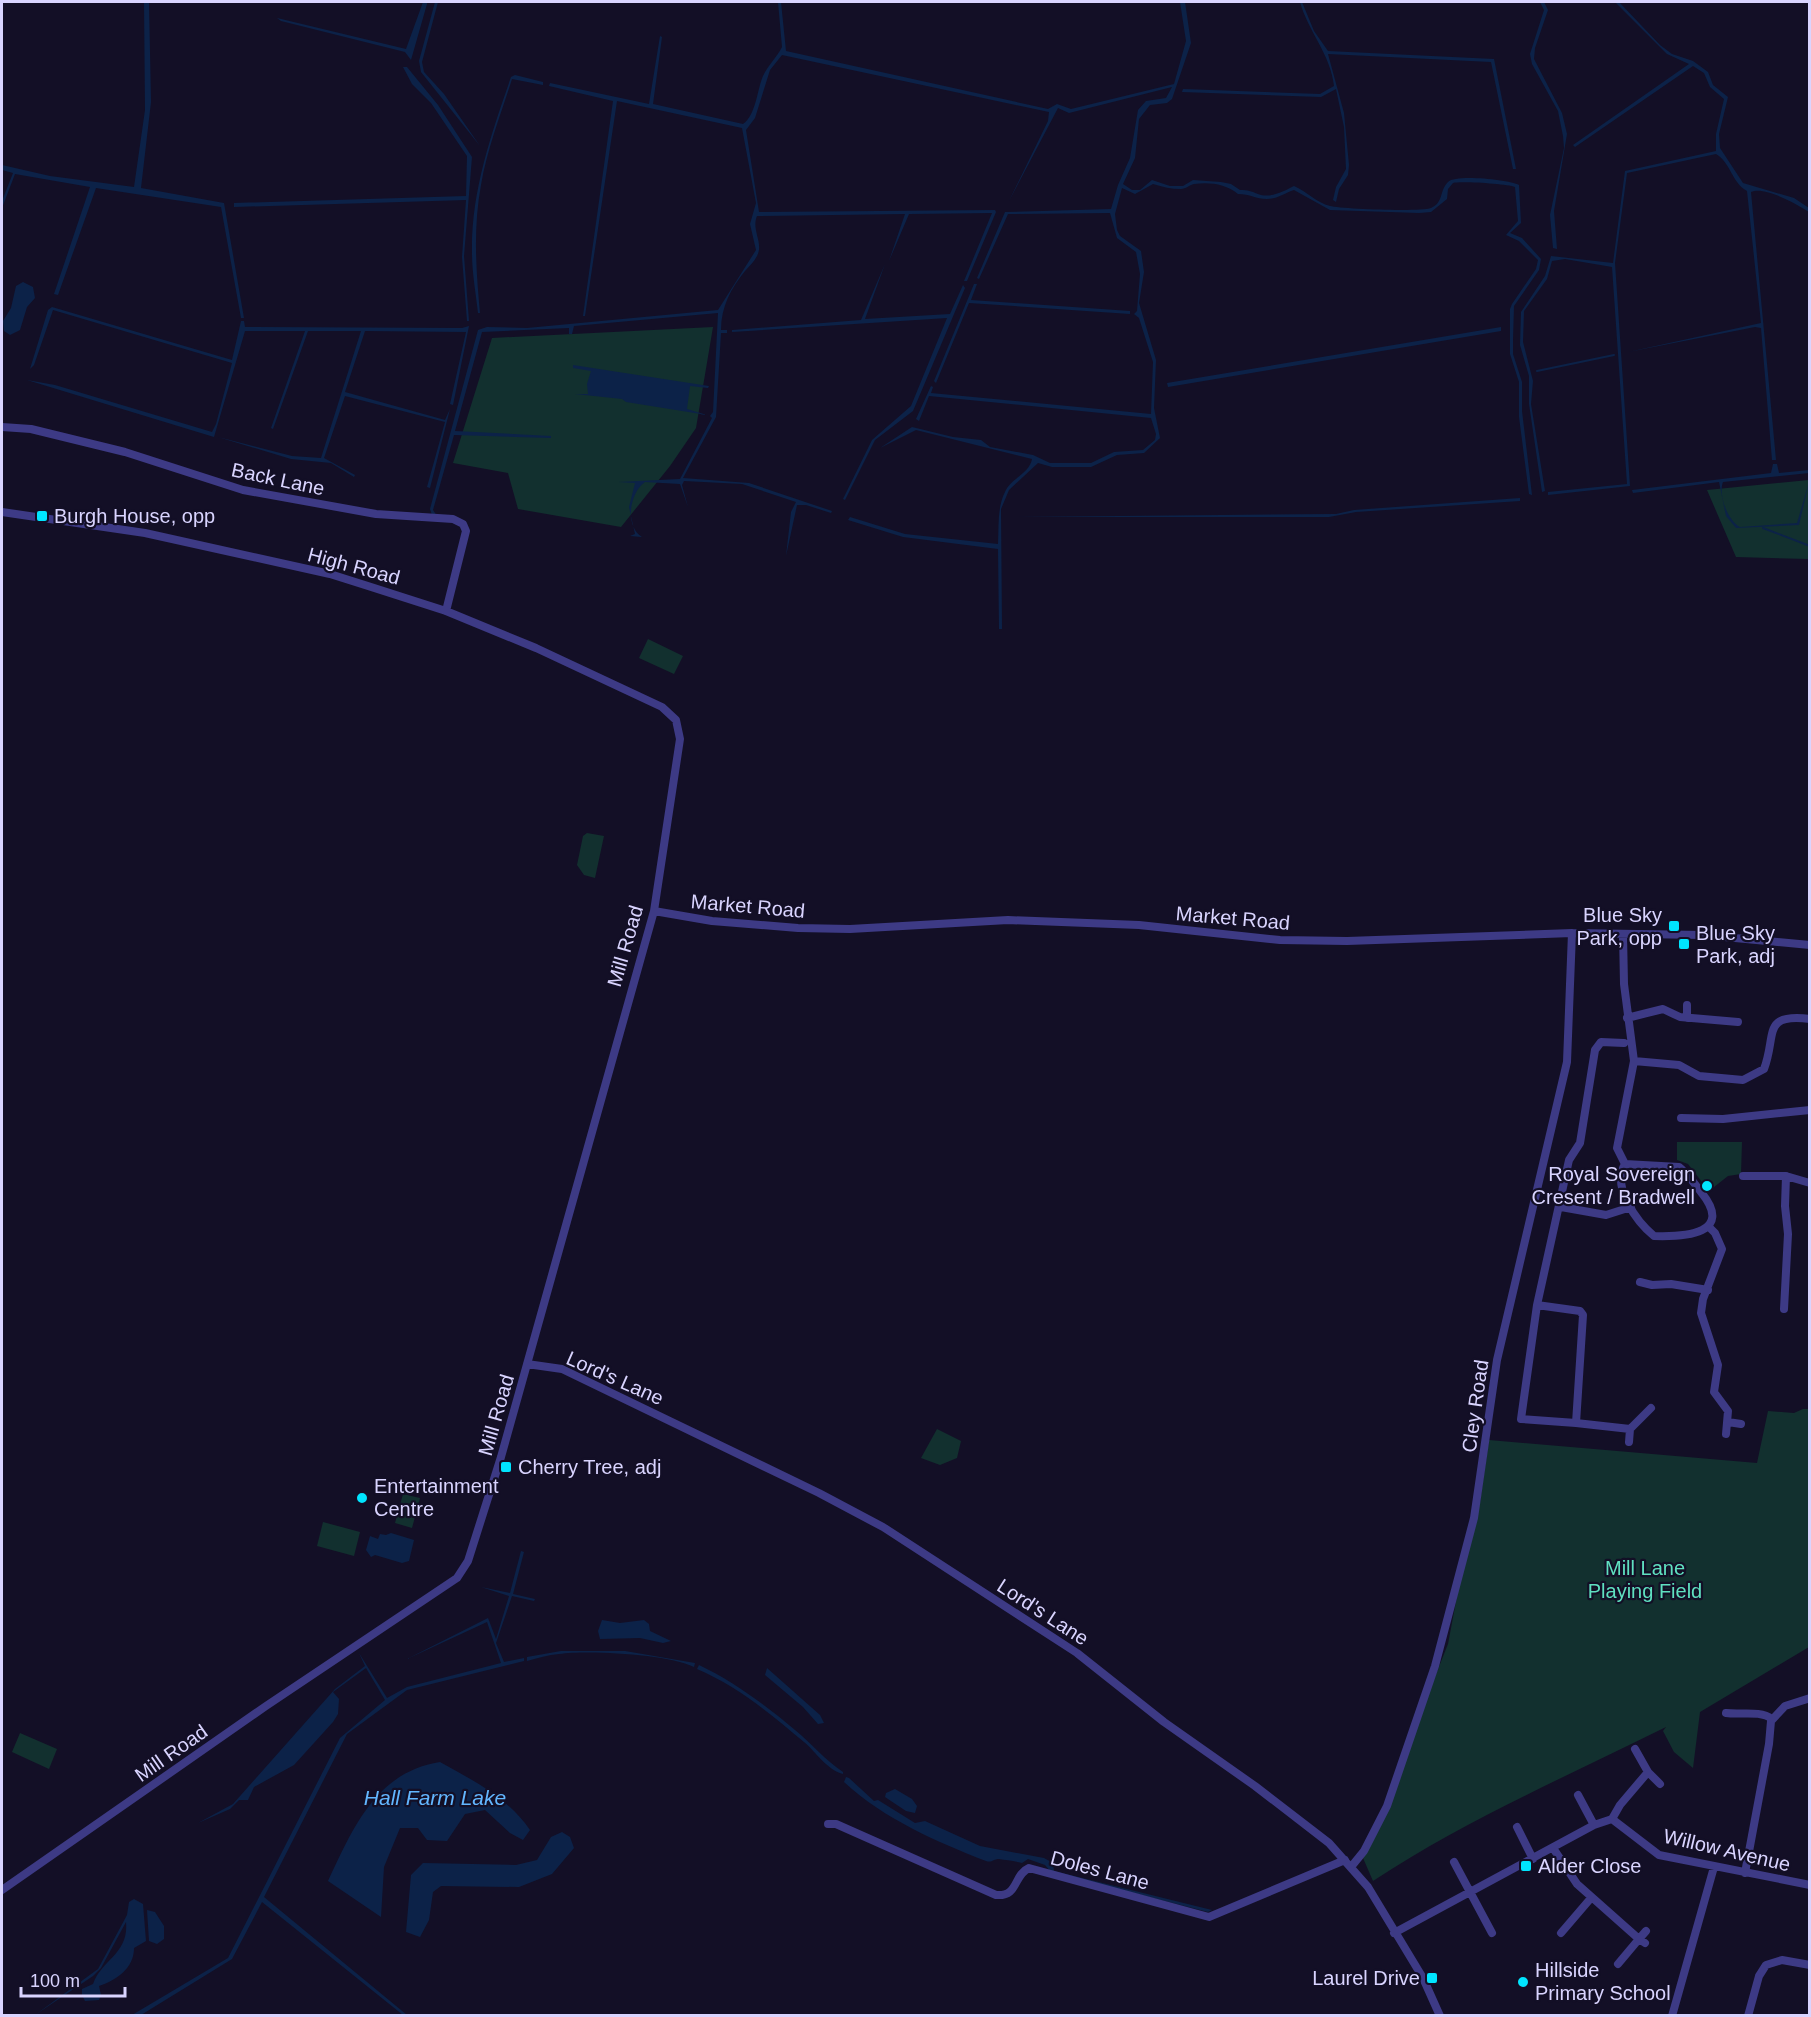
<svg xmlns="http://www.w3.org/2000/svg" width="1811" height="2017" viewBox="0 0 1811 2017" font-family="Helvetica,sans-serif">
	<style>
		.green { fill: #12302f }
		.water { fill: #0c2248 }
		.lines { fill: none; stroke-linecap: round; stroke-linejoin: round }
		.stream { stroke: #0c2248; stroke-width: 2 }
		.minor { stroke: #3d3a85; stroke-width: 8 }
		.poi-dot { fill: #00e5ff; stroke: #130f26; stroke-width: 2 }
		.labels { text-anchor: middle; stroke-width: 4.5; stroke-linejoin: round; paint-order: stroke }
		.street-label { font-size: 20px; fill: #d9d4ff; stroke: #130f26 }
		.poi-label { font-size: 20px; fill: #d9d4ff; stroke: #130f26; text-anchor: start }
		.park-label { font-size: 20px; fill: #5fe0c0; stroke: #130f26 }
		.water-label { font-size: 21px; font-style: italic; fill: #62b6ff; stroke: #130f26 }
	</style>
	<rect width="100%" height="100%" fill="#130f26"/>
	<path class="green" d="M713,327L696,428L670,466L621,527L518,509L508,473L453,463L492,338Z
		M1809,480V559L1736,557L1707,490Z
		M648,639L683,656L674,674L639,658Z
		M587,833L604,836L595,878L584,875L577,865L583,836Z
		M1677,1142H1742L1741,1174L1728,1176L1709,1191L1688,1164L1677,1160Z
		M1803,1409H1809V1647L1700,1712L1693,1768L1674,1752L1663,1731L1666,1727C1568,1776 1465,1820 1373,1881L1363,1858L1448,1644L1461,1575L1480,1502L1489,1440L1757,1463L1768,1411L1794,1413Z
		M937,1429L961,1441L957,1458L940,1465L921,1458Z
		M403,1494L420,1498L412,1528L395,1523Z
		M323,1522L360,1532L354,1556L317,1546Z
		M20,1733L57,1749L49,1769L12,1752Z"/>
	<path class="water" d="M144,2H149L151,102L141,188L224,203L244,318H241L221,207L96,188L58,295L54,294L90,187L15,174L2,208V201L13,173L2,170V165L50,176L134,187L145,110Z
		M423,2H427V4L411,60L405,52L281,21L277,18L406,49Z
		M435,2H438L422,62L424,72L444,94L480,146L421,72L419,61Z
		M778,2H781L786,51L1048,109L1057,104L1071,109L1174,84L1186,41L1180,2H1185L1191,43L1172,99L1167,103L1150,105L1139,119L1135,158L1123,184L1132,190H1140L1152,180L1170,186H1183L1193,180L1221,182L1231,184L1240,190C1249,190 1250,191 1258,194C1270,199 1284,191 1294,186C1306,191 1317,203 1330,206C1341,209 1421,212 1431,208C1444,202 1439,191 1448,182C1456,174 1509,180 1519,185L1521,223L1510,233L1522,238L1541,259L1539,270L1514,306L1513,340V354L1522,382V411L1532,495L1529,494L1519,417V382L1510,354V309L1512,304L1536,269L1538,260L1519,241L1506,235L1518,221L1515,187C1507,184 1462,181 1453,183L1448,189L1447,199L1431,212L1419,213L1330,210L1294,190C1285,193 1277,199 1267,199C1256,199 1250,194 1238,194C1226,184 1210,182 1194,184C1189,185 1186,189 1181,189C1171,189 1163,187 1153,184L1135,194L1122,188L1115,214L1117,230L1120,236L1141,251L1144,272L1139,303L1156,360L1154,408L1160,438L1144,453L1117,455L1091,467H1052L1038,463L1009,490L1001,509L1002,629H999L998,549L903,537L848,520L850,517L905,534L998,544C999,526 997,508 1005,492C1010,479 1030,473 1032,459L916,430L880,448L912,427L953,437L981,440L990,447L1033,455L1050,463H1091L1114,452L1143,450L1155,440L1156,434L1151,418L929,396L919,421L916,419L931,386L933,387L931,393L1151,414L1153,362L1139,318L1134,314L1137,311L1140,274L1136,252L1117,238L1110,213L1008,214L979,279L977,278L1005,212L1111,209L1118,185L1130,158L1138,110L1146,101L1166,98L1172,87L1069,113L1058,108L1009,201L1048,121L1049,112L782,55L770,70L755,118L746,130L759,212L995,210L996,212L967,281H964L992,213L909,214L889,261L905,214L757,216C751,230 764,243 757,256C754,262 749,266 745,271C731,288 721,307 721,330H727V333H721L716,417L683,478L749,483L832,511L831,513L806,505H797L786,556L791,512L796,502L742,484L684,481L682,485L688,507L680,484L645,482C630,492 624,526 642,537L630,536L635,534L629,507L635,483L618,482L680,479L712,418L710,416L713,412L718,313L574,326L572,334H569V328L482,332L455,431L551,436V438L454,435L433,510L437,516L432,515L430,509L478,330L487,327L527,328L718,310L756,250L750,224L756,203L742,128L617,101L585,316H583L613,101L549,86L550,83L649,104L660,36L662,37L653,104L743,124C756,115 757,90 763,76C768,65 777,57 782,47Z
		M1300,2H1302L1314,31L1328,51L1494,59L1516,169H1513L1491,62L1328,54L1344,113L1349,165L1348,175L1339,189L1336,202L1333,200L1336,187L1346,169L1344,127L1336,89L1321,97L1182,92L1183,89L1320,94L1334,86C1331,55 1308,31 1300,2Z
		M1540,2H1544L1548,10L1535,48L1534,59L1562,113L1567,134L1554,211L1557,249L1553,248L1550,215L1564,148L1563,136L1558,111L1532,64L1530,54L1544,10Z
		M1615,2H1619L1660,45L1672,54L1693,61L1708,72L1713,85L1728,97L1719,134L1720,148L1743,183L1794,198L1809,208V212C1796,204 1765,186 1751,192L1776,460H1772L1761,328L1755,327L1628,352L1761,323L1747,191C1732,183 1731,163 1716,154L1627,173L1615,263L1630,486L1548,495V492L1627,484L1612,267L1565,259L1552,261L1547,279L1524,311L1523,342L1533,381L1531,404L1545,491L1542,492L1529,404V376L1520,345L1521,312L1545,276L1551,256L1613,263L1625,171L1716,151V134L1724,99L1710,87L1704,73L1693,66L1575,147L1573,145L1689,64L1667,54Z
		M403,67H407L438,105L472,157L464,256L469,321H467L462,257L466,200L234,207V203L466,196L467,156L431,103L412,84Z
		M515,75L543,82V85L512,79C501,114 487,149 481,185C473,228 476,270 480,313H478C476,294 472,273 472,253C471,191 491,135 511,77Z
		M885,264L865,319L950,314L963,285L965,288L913,411L875,440L845,500L843,499L872,440L911,406L947,318L732,332V330L861,320Z
		M23,282L33,287L35,298L27,307L20,330L10,335L4,331L3,321L11,308L16,286Z
		M974,284H977L971,300L1130,311V314L969,303L936,383L934,381Z
		M52,307L232,360L241,321H244L245,327L462,328L469,326L453,405L450,404L466,332L365,331L345,392L445,420L450,409L430,488L427,487L445,422L345,396L324,458L355,475L354,477L331,463L291,459L218,437L292,456L321,458L361,331H308L273,429L271,428L305,331H245L214,437L27,380L55,385L212,432L216,424L232,363L53,310L34,365L30,369L48,310Z
		M1501,327V331L1168,387L1167,383Z
		M573,365L709,386L708,388L690,386L687,409L707,415L626,402L622,399L575,394H588L587,384L591,371L573,368Z
		M1773,464H1777L1779,473L1809,470V473L1723,482C1718,495 1728,521 1740,527L1797,523L1809,482L1799,525L1736,528L1726,516L1719,482L1633,493L1632,490L1771,473Z
		M1520,498V501L1356,512L1329,517H1010L1336,514L1354,510Z
		M391,1533L414,1540L409,1561L402,1563L375,1555L371,1557L366,1550L370,1536L378,1539L380,1534L386,1535Z
		M521,1551L524,1552L513,1594L535,1599L534,1601L512,1596L496,1643L504,1662L524,1658V1661L407,1690L347,1734L264,1897L407,2015H403L262,1902L232,1959L141,2015H132L228,1958L340,1738L385,1700L366,1668L333,1692L339,1699L338,1714L333,1722L294,1765L254,1787L248,1800H239L230,1809L198,1823L233,1804L335,1689L365,1666L359,1653L387,1698L407,1687L501,1663L487,1622L407,1659L488,1618L496,1639L509,1596L481,1587L510,1593Z
		M602,1620L620,1623L644,1620L649,1624L650,1631L671,1641L663,1643L640,1638L600,1639L598,1631Z
		M561,1651H625L695,1663L694,1667C667,1654 589,1650 559,1654C548,1655 538,1658 527,1661V1657Z
		M699,1665C733,1681 765,1705 795,1730C812,1744 825,1760 843,1772V1774C826,1769 817,1753 804,1742C771,1714 737,1686 697,1669Z
		M767,1668L820,1715L824,1723L818,1724L803,1707L765,1675Z
		M440,1762C474,1781 507,1797 530,1830L523,1840L510,1833L485,1810L465,1814L447,1841L427,1840L418,1828H400L384,1867L381,1917L328,1881C353,1828 376,1772 440,1762Z
		M846,1777L849,1778L874,1801L878,1800L915,1823L925,1821L980,1846L1044,1858L1053,1863L1054,1871L1212,1910L1208,1912L1051,1872L1045,1865L1028,1859L1022,1863C1014,1861 1006,1860 999,1859C993,1859 992,1863 986,1861C937,1842 884,1819 844,1782Z
		M895,1789L912,1799L917,1806L915,1813L906,1811L885,1797L886,1793Z
		M562,1832L570,1837L574,1848L552,1874L519,1887L441,1886L433,1892L429,1920L420,1937L406,1932L411,1875L423,1863L516,1865L537,1860L551,1837Z
		M134,1899L143,1904L146,1941L134,1948C134,1968 117,1980 99,1986L101,1995L99,2000L85,2001L82,1995V1989L93,1984C102,1959 129,1954 126,1922L101,1968L93,1976L35,2015L98,1969L127,1915L129,1902Z
		M147,1910L155,1912L164,1926V1939L157,1944L149,1941Z"/>
	<g class="lines">
		<path class="stream" d="M1537,371L1614,355
			M1763,528L1810,546"/>
		<path class="minor" d="M2,427L31,429L125,452L243,490L376,514L453,519L463,524L466,531L446,611
			M2,512L145,533L330,574L368,586L446,611L536,648L662,707L676,720L680,739L654,911L501,1457L468,1561L457,1578L266,1706L2,1890
			M654,911L712,921L798,928L850,929L1008,920L1139,925L1280,940L1347,941L1572,933L1703,935L1810,945
			M1623,934L1624,984L1634,1061L1617,1148L1625,1164
			M1627,1018L1663,1009L1680,1017L1738,1022
			M1687,1018V1005
			M1634,1061L1679,1065L1699,1076L1743,1080L1764,1069C1777,1035 1761,1013 1810,1019
			M1681,1118L1723,1119L1810,1110
			M1625,1164L1679,1167C1688,1174 1694,1183 1701,1192C1735,1234 1685,1237 1654,1236C1637,1222 1611,1187 1625,1164Z
			M1743,1176H1786L1810,1183
			M1561,1207L1606,1215L1631,1207
			M1709,1227L1715,1233L1722,1249L1703,1299L1701,1313L1718,1365L1714,1392L1728,1411L1726,1434
			M1640,1282L1652,1285L1671,1284L1708,1290
			M1537,1305L1580,1311L1583,1315L1576,1423L1521,1419L1537,1305L1569,1160L1580,1143L1595,1050L1601,1042L1624,1043
			M1784,1309L1788,1234L1785,1206L1786,1176
			M527,1364L562,1369L819,1493L883,1527L1077,1653L1164,1722L1255,1786L1329,1843L1368,1887L1423,1978L1440,2016
			M1728,1422L1741,1424
			M1576,1423L1630,1429L1651,1408
			M1629,1442L1630,1429
			M1726,1713C1741,1715 1760,1710 1772,1719
			M1635,1749L1648,1772L1660,1784
			M1578,1795L1594,1825
			M1612,1819L1659,1855L1810,1885
			M1612,1819L1620,1805L1648,1772
			M828,1824H836L996,1895C1019,1897 1013,1875 1029,1868L1209,1917L1345,1860
			M1517,1827L1533,1859
			M1553,1848L1577,1884L1639,1939L1618,1964
			M1454,1862L1492,1933
			M1351,1867L1364,1851L1387,1806L1435,1666L1474,1518L1497,1360L1567,1062L1572,933
			M1745,1873L1769,1744L1771,1721L1785,1706L1810,1698
			M1394,1933L1594,1825L1612,1819
			M1561,1933L1591,1898
			M1645,1943L1639,1939L1646,1931
			M1672,2016L1714,1867
			M1748,2016L1759,1976L1766,1965L1782,1960L1810,1965"/>
	</g>
	<g class="poi-dot">
		<rect x="36" y="510" width="12" height="12" rx="3"/>
		<rect x="1668" y="920" width="12" height="12" rx="3"/>
		<rect x="1678" y="938" width="12" height="12" rx="3"/>
		<circle cx="1707" cy="1186" r="6"/>
		<rect x="500" y="1461" width="12" height="12" rx="3"/>
		<circle cx="362" cy="1498" r="6"/>
		<rect x="1520" y="1860" width="12" height="12" rx="3"/>
		<rect x="1426" y="1972" width="12" height="12" rx="3"/>
		<circle cx="1523" cy="1982" r="6"/>
	</g>
	<g class="labels">
		<g class="street-label">
			<text transform="translate(278 479) rotate(12)" y="7">Back Lane</text>
			<text transform="translate(354 566) rotate(15)" y="7">High Road</text>
			<text transform="translate(748 906) rotate(5)" y="7">Market Road</text>
			<text transform="translate(1233 918) rotate(5)" y="7">Market Road</text>
			<text transform="translate(625 946) rotate(-74)" y="7">Mill Road</text>
			<text transform="translate(615 1378) rotate(24)" y="7">Lord's Lane</text>
			<text transform="translate(1475 1406) rotate(-82)" y="7">Cley Road</text>
			<text transform="translate(496 1415) rotate(-74)" y="7">Mill Road</text>
			<text transform="translate(1043 1612) rotate(33)" y="7">Lord's Lane</text>
			<text transform="translate(171 1753) rotate(-35)" y="7">Mill Road</text>
			<text transform="translate(1727 1850) rotate(13)" y="7">Willow Avenue</text>
			<text transform="translate(1100 1870) rotate(15)" y="7">Doles Lane</text>
		</g>
		<g class="poi-label">
			<text x="54" y="523">Burgh House, opp</text>
			<text x="1662" y="922" text-anchor="end">Blue Sky<tspan x="1662" dy="23">Park, opp</tspan></text>
			<text x="1696" y="940">Blue Sky<tspan x="1696" dy="23">Park, adj</tspan></text>
			<text x="1695" y="1181" text-anchor="end">Royal Sovereign<tspan x="1695" dy="23">Cresent / Bradwell</tspan></text>
			<text x="518" y="1474">Cherry Tree, adj</text>
			<text x="374" y="1493">Entertainment<tspan x="374" dy="23">Centre</tspan></text>
			<text x="1538" y="1873">Alder Close</text>
			<text x="1535" y="1977">Hillside<tspan x="1535" dy="23">Primary School</tspan></text>
			<text x="1420" y="1985" text-anchor="end">Laurel Drive</text>
		</g>
		<g class="park-label">
			<text x="1645" y="1575">Mill Lane<tspan x="1645" dy="23">Playing Field</tspan></text>
		</g>
		<g class="water-label">
			<text x="435" y="1805">Hall Farm Lake</text>
		</g>
	</g>
	<rect width="1811" height="2017" fill="none" stroke="#d9d4ff" stroke-width="6"/>
	<path d="M21 1987v9h104v-9" fill="none" stroke="#d9d4ff" stroke-width="3"/>
	<text x="30" y="1987" font-size="18" fill="#d9d4ff" stroke="#130f26" stroke-width="4.5" paint-order="stroke">100 m</text>
</svg>
